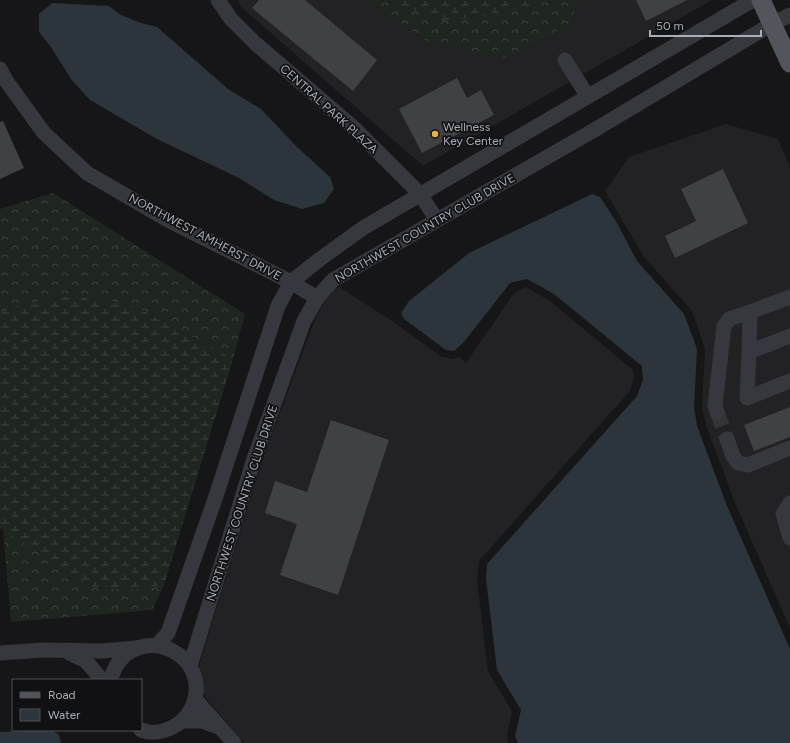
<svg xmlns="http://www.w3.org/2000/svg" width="790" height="743" viewBox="0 0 790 743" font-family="Figtree,sans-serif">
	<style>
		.built { fill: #222225 }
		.forest { fill: url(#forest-crowns) }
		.wetland { fill: url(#wetland-marsh) }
		.water { fill: #2c353c }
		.building { fill: #404145 }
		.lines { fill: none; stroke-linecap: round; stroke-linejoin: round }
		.minor-tunnel { stroke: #333438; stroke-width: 15; stroke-dasharray: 15 8; stroke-linecap: butt }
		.minor { stroke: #37383d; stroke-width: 15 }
		.major { stroke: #53555c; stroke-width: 19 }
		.poi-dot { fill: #f2b134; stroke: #111113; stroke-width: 1.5 }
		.labels { text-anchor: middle; stroke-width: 3.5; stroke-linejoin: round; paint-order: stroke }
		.street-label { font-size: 12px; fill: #a8adb8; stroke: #111113 }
		.poi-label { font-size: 12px; fill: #a8adb8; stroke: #111113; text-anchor: start }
	</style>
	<defs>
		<pattern id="forest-crowns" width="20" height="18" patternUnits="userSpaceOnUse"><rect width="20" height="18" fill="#1e261f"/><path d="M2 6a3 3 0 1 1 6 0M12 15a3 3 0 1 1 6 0" fill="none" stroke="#3c433d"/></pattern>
		<pattern id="wetland-marsh" width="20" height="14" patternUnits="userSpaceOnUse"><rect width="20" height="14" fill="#1e261f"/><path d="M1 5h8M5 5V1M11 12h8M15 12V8" fill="none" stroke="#3c433d"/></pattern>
	</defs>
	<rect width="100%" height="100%" fill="#161618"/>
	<path class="built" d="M238,0H368L386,14L427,41L570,25L579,0H712L423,166L241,7Z
		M726,124L778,139L790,166V628L735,503L706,425L702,407L705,349L692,311L644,257L605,191L629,157Z
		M338,286L398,325L440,356L452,359L459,357L466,363L514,293L525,287L549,300L633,370L634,379L629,392L479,561L477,580L488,671L512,711L507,736L508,743H244L205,697L206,695L204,694V681L199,665L262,461L313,324L324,302Z"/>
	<path class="forest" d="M368,0H579L570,25L504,58L427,41L386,14Z
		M53,193L245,314L233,359L136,307L111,301L68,296L12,307L0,313V209Z
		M3,529L95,588L134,589L164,585L152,610L11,622Z"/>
	<path class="wetland" d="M393,0H546L530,6L490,16L437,21Z
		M68,296L111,301L136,307L233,359L164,585L134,589L95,588L0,528V313L12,307Z"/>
	<path class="water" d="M52,3L109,6L121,15L141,23L157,27L228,89L261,109L297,147L330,177L334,189L324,203L302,209L274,200L239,178L157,139L90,100L71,79L51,47L39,32V14Z
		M592,194L600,197L617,223L637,261L684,314L697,349L694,407L697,426L727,506L790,649V743H518L515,736L521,710L497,670L486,579L487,564L637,396L643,380L642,366L554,294L527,279L510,283L464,342L454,351L446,350L404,319L401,313L409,301L469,253Z
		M22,731H53L59,735L61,743H0V732Z"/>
	<path class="building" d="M259,0H305L377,60L353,91L252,8Z
		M636,0H687L646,21Z
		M457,78L467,98L481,90L494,115L422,153L399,109Z
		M3,121L24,168L0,179V122Z
		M723,169L748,223L675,258L665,236L696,221L681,189Z
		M790,407V437L754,451L744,425Z
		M331,420L389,440L338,595L280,575L297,524L265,513L275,481L307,492Z"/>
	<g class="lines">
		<path class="minor-tunnel" d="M717,412L727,439"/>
		<path class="minor" d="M218,0L231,19L255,43L354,128L420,194L437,220
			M565,60L588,97
			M0,69L7,82L44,133L87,173L166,219L291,282L317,298
			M790,336L749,352L747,398L790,381
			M749,352L750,312L790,297
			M717,412L715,406L724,326L729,319L750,312
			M727,439L733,456L738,463L748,465L790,448
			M790,503L783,514L790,538
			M157,645L168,633L215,499L278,306L291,282L320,259L363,228L753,0
			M0,653L43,650L102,651L136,648
			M69,653L86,661L102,680
			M190,666L254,459L304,321L317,298L333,280L596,129L772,24L790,15
			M110,680C112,676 114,670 116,666C144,622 212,656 193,705C190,712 185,719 178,724C167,731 153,735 141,730
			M195,699L234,743
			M182,721H202L221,728"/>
		<path class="major" d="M761,0L790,63"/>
	</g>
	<circle class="poi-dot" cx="435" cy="134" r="4"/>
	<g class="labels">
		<g class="street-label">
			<text transform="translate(329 109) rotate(42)" y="4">CENTRAL PARK PLAZA</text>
			<text transform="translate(425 228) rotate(-30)" y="4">NORTHWEST COUNTRY CLUB DRIVE</text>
			<text transform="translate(205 237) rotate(28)" y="4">NORTHWEST AMHERST DRIVE</text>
			<text transform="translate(242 503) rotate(-72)" y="4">NORTHWEST COUNTRY CLUB DRIVE</text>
		</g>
		<g class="poi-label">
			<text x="443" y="131">Wellness<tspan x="443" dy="14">Key Center</tspan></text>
		</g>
	</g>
	<rect x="12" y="679" width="130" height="52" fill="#111113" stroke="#4d4f55"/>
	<rect x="20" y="692" width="20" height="6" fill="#53555c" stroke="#4d4f55"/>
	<text x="48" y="699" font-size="12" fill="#a8adb8">Road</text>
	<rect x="20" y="709" width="20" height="12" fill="#2c353c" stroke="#4d4f55"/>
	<text x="48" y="719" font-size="12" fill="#a8adb8">Water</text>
	<path d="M650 30v6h111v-6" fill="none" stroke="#a8adb8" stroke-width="2"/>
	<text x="656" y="30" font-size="12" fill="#a8adb8" stroke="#111113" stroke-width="3" paint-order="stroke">50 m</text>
</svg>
